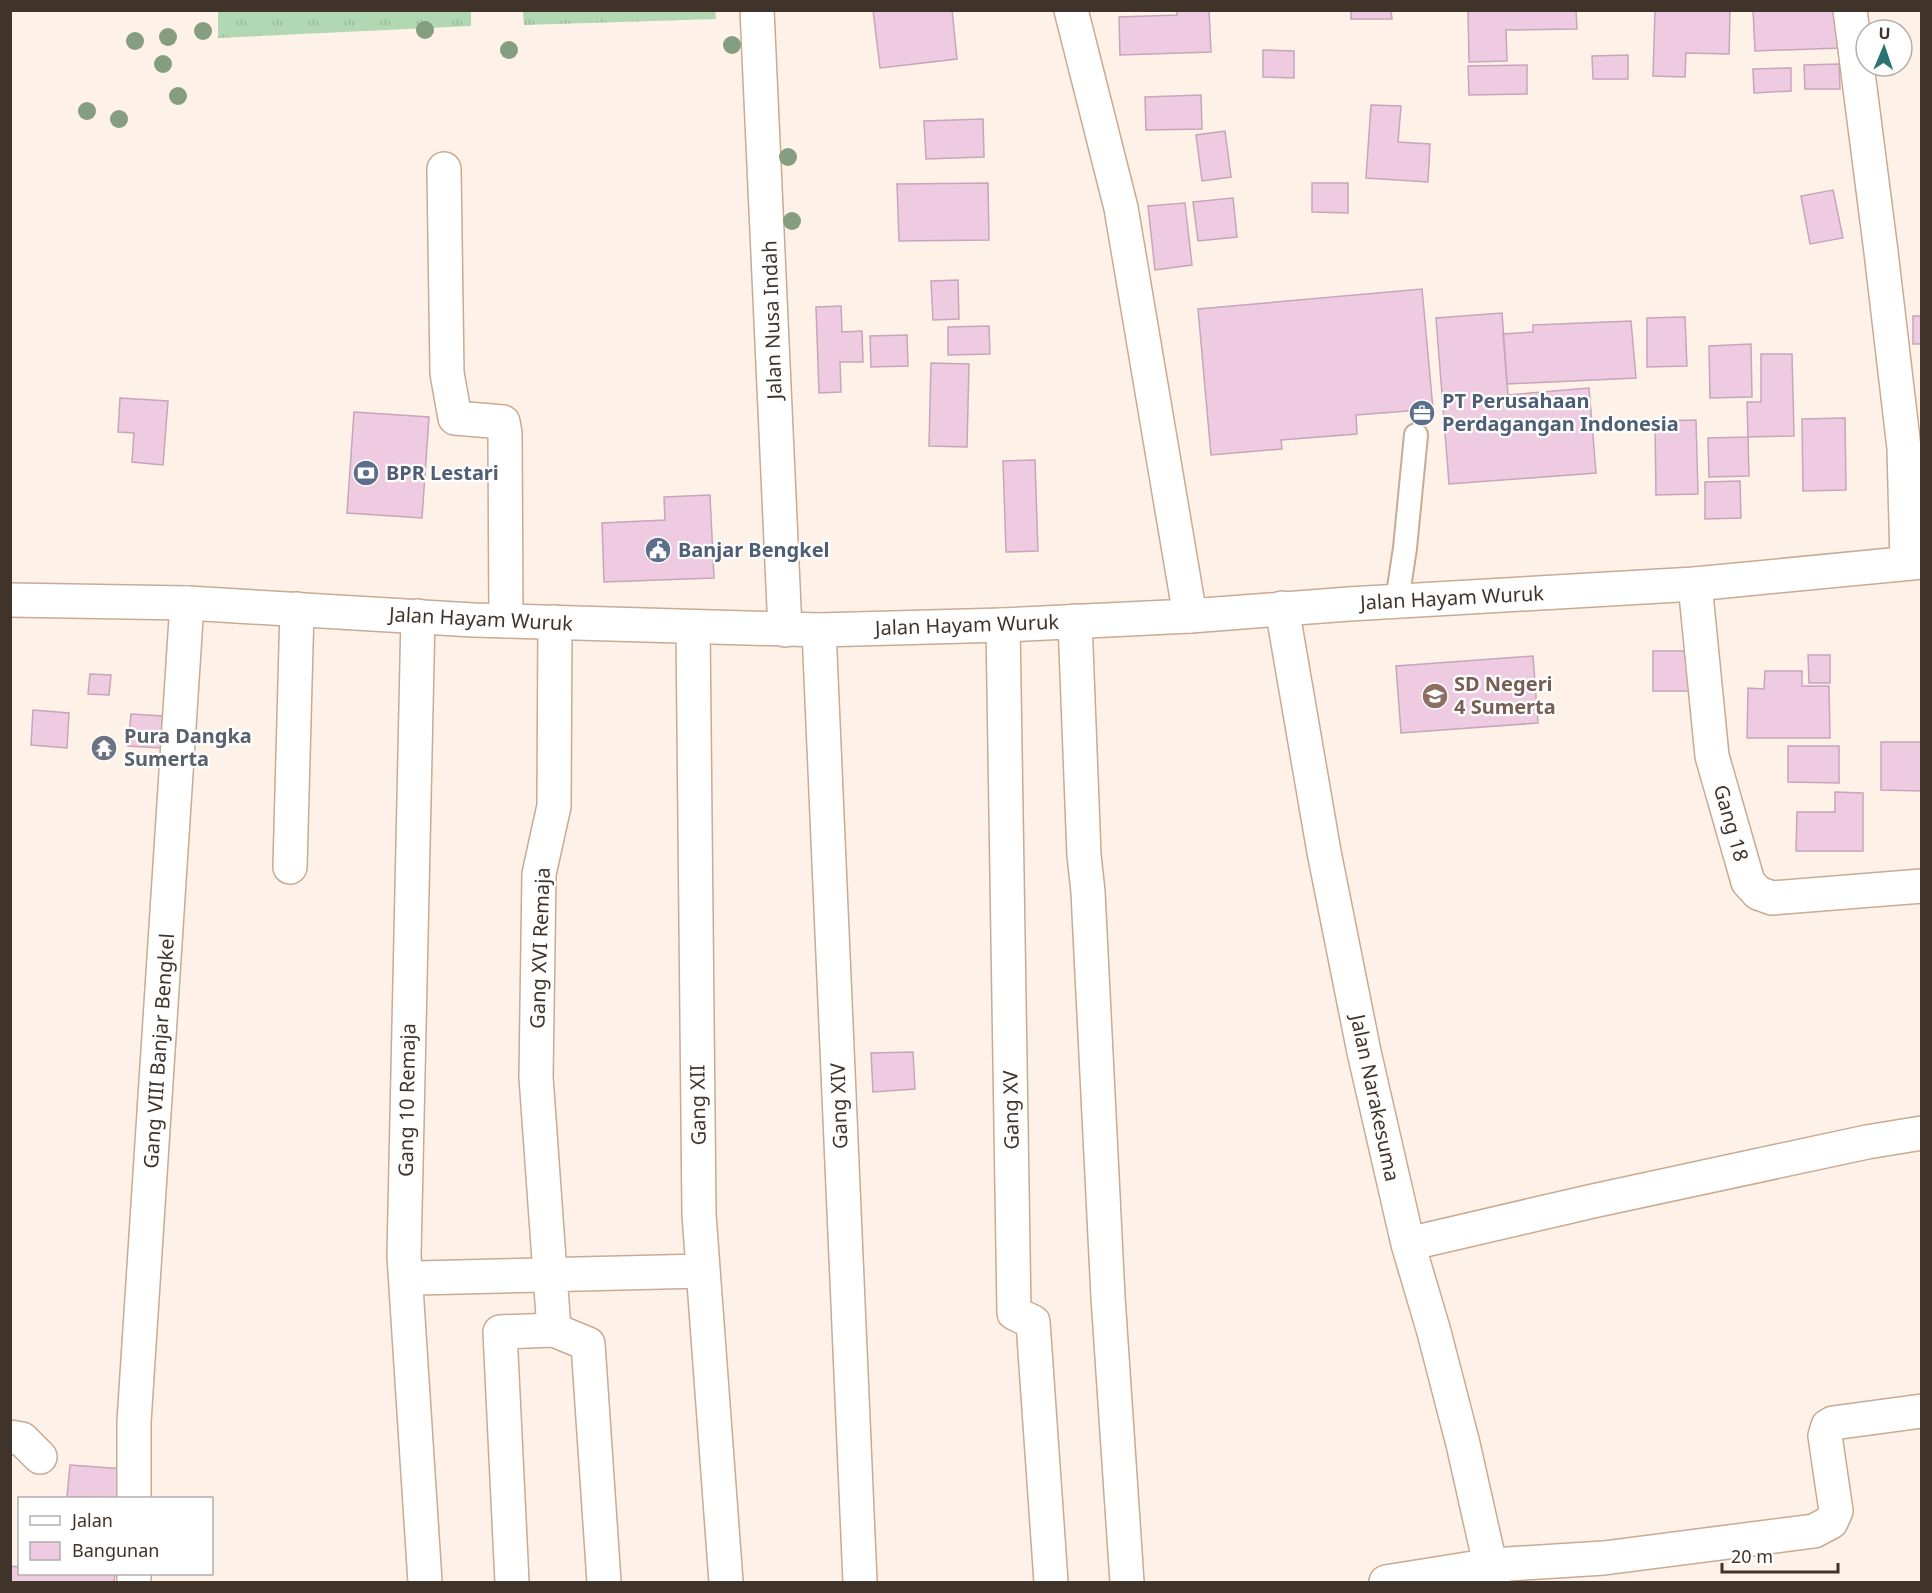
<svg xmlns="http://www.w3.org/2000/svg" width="1932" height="1593" viewBox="0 0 1932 1593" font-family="'Noto Sans',sans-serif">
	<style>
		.grass { fill: url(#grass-tufts) }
		.building { fill: #eecbe1; stroke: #c7a5bb; stroke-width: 1.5 }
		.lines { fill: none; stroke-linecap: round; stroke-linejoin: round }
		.lane-casing { stroke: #c9aa93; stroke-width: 26 }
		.street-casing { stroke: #c9aa93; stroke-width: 36 }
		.secondary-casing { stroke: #c9aa93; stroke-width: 36 }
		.lane { stroke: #fff; stroke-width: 22 }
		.street { stroke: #fff; stroke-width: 33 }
		.secondary { stroke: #fff; stroke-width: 33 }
		.tree { fill: #849e7f }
		.labels { text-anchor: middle; stroke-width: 4.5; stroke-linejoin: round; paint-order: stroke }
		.street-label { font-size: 20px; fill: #40342a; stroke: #fff }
		.service-label { font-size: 20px; font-weight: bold; fill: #4e5e75; stroke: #fff; text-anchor: start }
		.education-label { font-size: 20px; font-weight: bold; fill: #785e54; stroke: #fff; text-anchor: start }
		.worship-label { font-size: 20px; font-weight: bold; fill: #5b616d; stroke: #fff; text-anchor: start }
	</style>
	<defs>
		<pattern id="grass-tufts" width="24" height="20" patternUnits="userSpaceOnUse" patternTransform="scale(1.5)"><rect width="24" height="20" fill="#b1d8b3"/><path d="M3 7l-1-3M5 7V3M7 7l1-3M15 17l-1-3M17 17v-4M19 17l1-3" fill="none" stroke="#99ba9a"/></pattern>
	</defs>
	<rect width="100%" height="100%" fill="#fef1e7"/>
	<path class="grass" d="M715,10L716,19L524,25L523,11Z
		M218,11H471V26L218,38Z"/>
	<path class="building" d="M873,10H952L957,59L880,68Z
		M1177,10H1209L1211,52L1120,55L1119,17L1177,15Z
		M1351,10H1391L1392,19H1351Z
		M1468,10H1576L1577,29L1506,30L1507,61L1469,62Z
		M1655,10H1730L1729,54L1686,53L1685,77L1653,76Z
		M1753,10H1839L1840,48L1755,51Z
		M1263,50L1294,51V78L1263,77Z
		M1628,55V79H1593L1592,56Z
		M1839,64L1840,89H1805L1804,65Z
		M1527,65V94L1469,95L1468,66Z
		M1791,68V91L1754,93L1753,69Z
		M1201,95L1202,129L1146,130L1145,97Z
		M1371,105L1401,106L1398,142L1430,144L1428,182L1366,178Z
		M983,119L984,157L926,159L924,121Z
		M1225,131L1231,177L1202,181L1196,135Z
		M988,183L989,240L899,241L897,184Z
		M1312,183H1348V213L1312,212Z
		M1833,190L1843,238L1810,244L1801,196Z
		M1233,198L1237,237L1198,241L1193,202Z
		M1185,203L1192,265L1155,270L1148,206Z
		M958,280L959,319L933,320L931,281Z
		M1422,289L1433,409L1356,415L1357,434L1281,440L1282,449L1211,455L1198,309Z
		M841,306L842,332L862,331L863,362H840L841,392L819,393L816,307Z
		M1502,313L1508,395L1589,388L1596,473L1449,484L1436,318Z
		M1913,316H1922V344H1913Z
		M1685,317L1687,366L1647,367V318Z
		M1631,321L1636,378L1507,384L1503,334L1533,332V325Z
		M989,326L990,354L948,355V327Z
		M907,335L908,366L871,367L870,336Z
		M1751,344L1752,397L1710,398L1709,346Z
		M1761,354H1792L1794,436L1748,437L1747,402H1761Z
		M931,363L969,364L967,447L929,446Z
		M120,398L168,401L163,465L132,462L134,433L118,432Z
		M354,412L429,417L422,518L347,513Z
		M1845,418L1846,490L1803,491L1802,419Z
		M1696,420L1698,494L1656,495L1655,421Z
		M1748,437L1749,476L1709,477L1708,438Z
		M1035,460L1038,551L1006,552L1003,461Z
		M1740,481L1741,518L1705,519V482Z
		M710,495L714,578L604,582L602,523L665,520L664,497Z
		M1653,651H1696V691H1653Z
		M1808,655H1830V683H1809Z
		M1533,656L1538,723L1401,733L1396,666Z
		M1765,671H1802V686H1829L1830,738H1747L1748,688L1764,689Z
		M90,674L111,675L109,695L88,694Z
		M33,710L69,713L67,748L31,745Z
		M131,714L163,716L161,748L128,746Z
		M1881,742H1922V791L1881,790Z
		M1788,746H1839V783L1788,782Z
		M1835,792L1863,793V851H1796L1797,812H1835Z
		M913,1052L915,1089L873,1092L871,1053Z
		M70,1465L125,1469L123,1498L67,1497Z
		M10,1566L20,1567V1574H115L114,1582H10Z"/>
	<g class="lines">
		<defs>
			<path id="lane" d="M1397,601L1405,548L1416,435"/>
			<path id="street" d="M1071,10L1121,208L1190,616
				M1850,10L1881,252L1904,448L1907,563
				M444,169L447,373L455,418L503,422L505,433L506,621
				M1695,584L1712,756L1748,882L1758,893L1772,898L1922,886
				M1282,608L1324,852L1364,1052L1408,1244L1434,1332L1463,1444L1494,1582
				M418,616L404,1256L425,1582
				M1075,621L1084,855L1088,892L1108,1297L1127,1582
				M1003,625L1014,1313L1033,1322L1051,1582
				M693,627L699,1214L726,1582
				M819,630L860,1582
				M290,867L297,609
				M1408,1244L1593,1201L1867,1142L1922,1133
				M418,1278L702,1271
				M554,1330L588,1344L604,1582
				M10,1437L22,1439L40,1457
				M134,1498V1422L187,603
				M134,1574V1582
				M512,1582L500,1332L554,1330L536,1077L539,874L554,806L555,622
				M1386,1582L1492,1565L1604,1558L1814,1531L1831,1522L1836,1511L1825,1436L1828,1426L1833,1423L1922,1411"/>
			<path id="secondary" d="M757,10L785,630
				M10,600L187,603L473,620L819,630L1003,625L1190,616L1349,604L1695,584L1922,562"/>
		</defs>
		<use href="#lane" class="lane-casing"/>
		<use href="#street" class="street-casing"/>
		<use href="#secondary" class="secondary-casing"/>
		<use href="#lane" class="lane"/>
		<use href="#street" class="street"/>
		<use href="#secondary" class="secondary"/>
	</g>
	<g class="tree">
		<circle cx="425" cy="30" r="9"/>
		<circle cx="203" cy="31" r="9"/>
		<circle cx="168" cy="37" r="9"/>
		<circle cx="135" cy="41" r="9"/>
		<circle cx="732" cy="45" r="9"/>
		<circle cx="509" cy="50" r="9"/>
		<circle cx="163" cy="64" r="9"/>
		<circle cx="178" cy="96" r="9"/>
		<circle cx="87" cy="111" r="9"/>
		<circle cx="119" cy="119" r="9"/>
		<circle cx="788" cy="157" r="9"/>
		<circle cx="792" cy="221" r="9"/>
	</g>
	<defs>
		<symbol id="office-disc" viewBox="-11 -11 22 22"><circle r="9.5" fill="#5c6f8a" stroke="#fff"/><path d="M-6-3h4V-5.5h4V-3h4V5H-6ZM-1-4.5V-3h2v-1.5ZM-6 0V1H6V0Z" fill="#fff"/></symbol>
		<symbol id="bank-disc" viewBox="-11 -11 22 22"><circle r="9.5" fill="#5c6f8a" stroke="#fff"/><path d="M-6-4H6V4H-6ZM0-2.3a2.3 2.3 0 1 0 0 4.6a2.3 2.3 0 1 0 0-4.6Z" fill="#fff"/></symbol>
		<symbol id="civic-disc" viewBox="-11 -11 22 22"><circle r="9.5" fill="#5c6f8a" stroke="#fff"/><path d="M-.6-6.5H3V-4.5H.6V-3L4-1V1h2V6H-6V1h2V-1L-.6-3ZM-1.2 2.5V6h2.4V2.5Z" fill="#fff"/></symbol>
		<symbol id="school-disc" viewBox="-11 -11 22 22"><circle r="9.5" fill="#8d6e63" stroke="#fff"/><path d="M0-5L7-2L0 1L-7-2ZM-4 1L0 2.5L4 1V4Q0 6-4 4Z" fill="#fff"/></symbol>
		<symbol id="temple-disc" viewBox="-11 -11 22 22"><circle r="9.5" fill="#6b7280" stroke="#fff"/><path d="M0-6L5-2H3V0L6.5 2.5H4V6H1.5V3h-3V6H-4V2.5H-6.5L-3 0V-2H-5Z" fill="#fff"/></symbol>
	</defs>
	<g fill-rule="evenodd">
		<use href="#office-disc" x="1407" y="398" width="30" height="30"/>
		<use href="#bank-disc" x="351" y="458" width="30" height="30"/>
		<use href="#civic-disc" x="643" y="535" width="30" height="30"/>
		<use href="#school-disc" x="1420" y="681" width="30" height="30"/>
		<use href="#temple-disc" x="89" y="733" width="30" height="30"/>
	</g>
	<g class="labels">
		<g class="street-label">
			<text transform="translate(772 320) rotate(-92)" y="7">Jalan Nusa Indah</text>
			<text transform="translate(1452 598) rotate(-3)" y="7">Jalan Hayam Wuruk</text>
			<text transform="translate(481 619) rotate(3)" y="7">Jalan Hayam Wuruk</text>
			<text transform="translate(967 625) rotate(-2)" y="7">Jalan Hayam Wuruk</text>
			<text transform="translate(1731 823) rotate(74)" y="7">Gang 18</text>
			<text transform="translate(540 948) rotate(-88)" y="7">Gang XVI Remaja</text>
			<text transform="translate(159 1051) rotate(-86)" y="7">Gang VIII Banjar Bengkel</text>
			<text transform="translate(1375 1098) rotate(78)" y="7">Jalan Narakesuma</text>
			<text transform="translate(407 1100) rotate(-89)" y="7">Gang 10 Remaja</text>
			<text transform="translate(698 1105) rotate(-91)" y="7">Gang XII</text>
			<text transform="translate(839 1106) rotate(-92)" y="7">Gang XIV</text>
			<text transform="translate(1011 1110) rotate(-91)" y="7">Gang XV</text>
		</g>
		<g class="service-label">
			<text x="1442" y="408">PT Perusahaan<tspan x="1442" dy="23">Perdagangan Indonesia</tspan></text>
			<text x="386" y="480">BPR Lestari</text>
			<text x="678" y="557">Banjar Bengkel</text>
		</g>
		<g class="education-label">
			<text x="1454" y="691">SD Negeri<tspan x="1454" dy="23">4 Sumerta</tspan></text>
		</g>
		<g class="worship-label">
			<text x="124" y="743">Pura Dangka<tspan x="124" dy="23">Sumerta</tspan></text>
		</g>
	</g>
	<rect width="1932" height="1593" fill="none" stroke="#40342a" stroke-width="24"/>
	<rect x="18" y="1497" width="195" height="78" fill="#ffffff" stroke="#b3aeaa" stroke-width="1.5"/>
	<rect x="30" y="1516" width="30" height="9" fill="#ffffff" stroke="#b3aeaa" stroke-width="1.5"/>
	<text x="72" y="1527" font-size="18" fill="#40342a">Jalan</text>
	<rect x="30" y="1542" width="30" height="18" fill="#eecbe1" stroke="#b3aeaa" stroke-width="1.5"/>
	<text x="72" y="1557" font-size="18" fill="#40342a">Bangunan</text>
	<g transform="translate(1884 48) rotate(2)"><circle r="28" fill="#ffffff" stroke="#b3aeaa" stroke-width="1.5"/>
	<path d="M0-4.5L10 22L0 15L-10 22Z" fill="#2a7471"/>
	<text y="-9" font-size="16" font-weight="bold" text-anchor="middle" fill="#40342a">U</text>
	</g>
	<path d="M1722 1563v9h116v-9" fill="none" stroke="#40342a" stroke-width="3"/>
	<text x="1731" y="1563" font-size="18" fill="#40342a" stroke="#ffffff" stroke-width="4.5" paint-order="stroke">20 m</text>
</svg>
